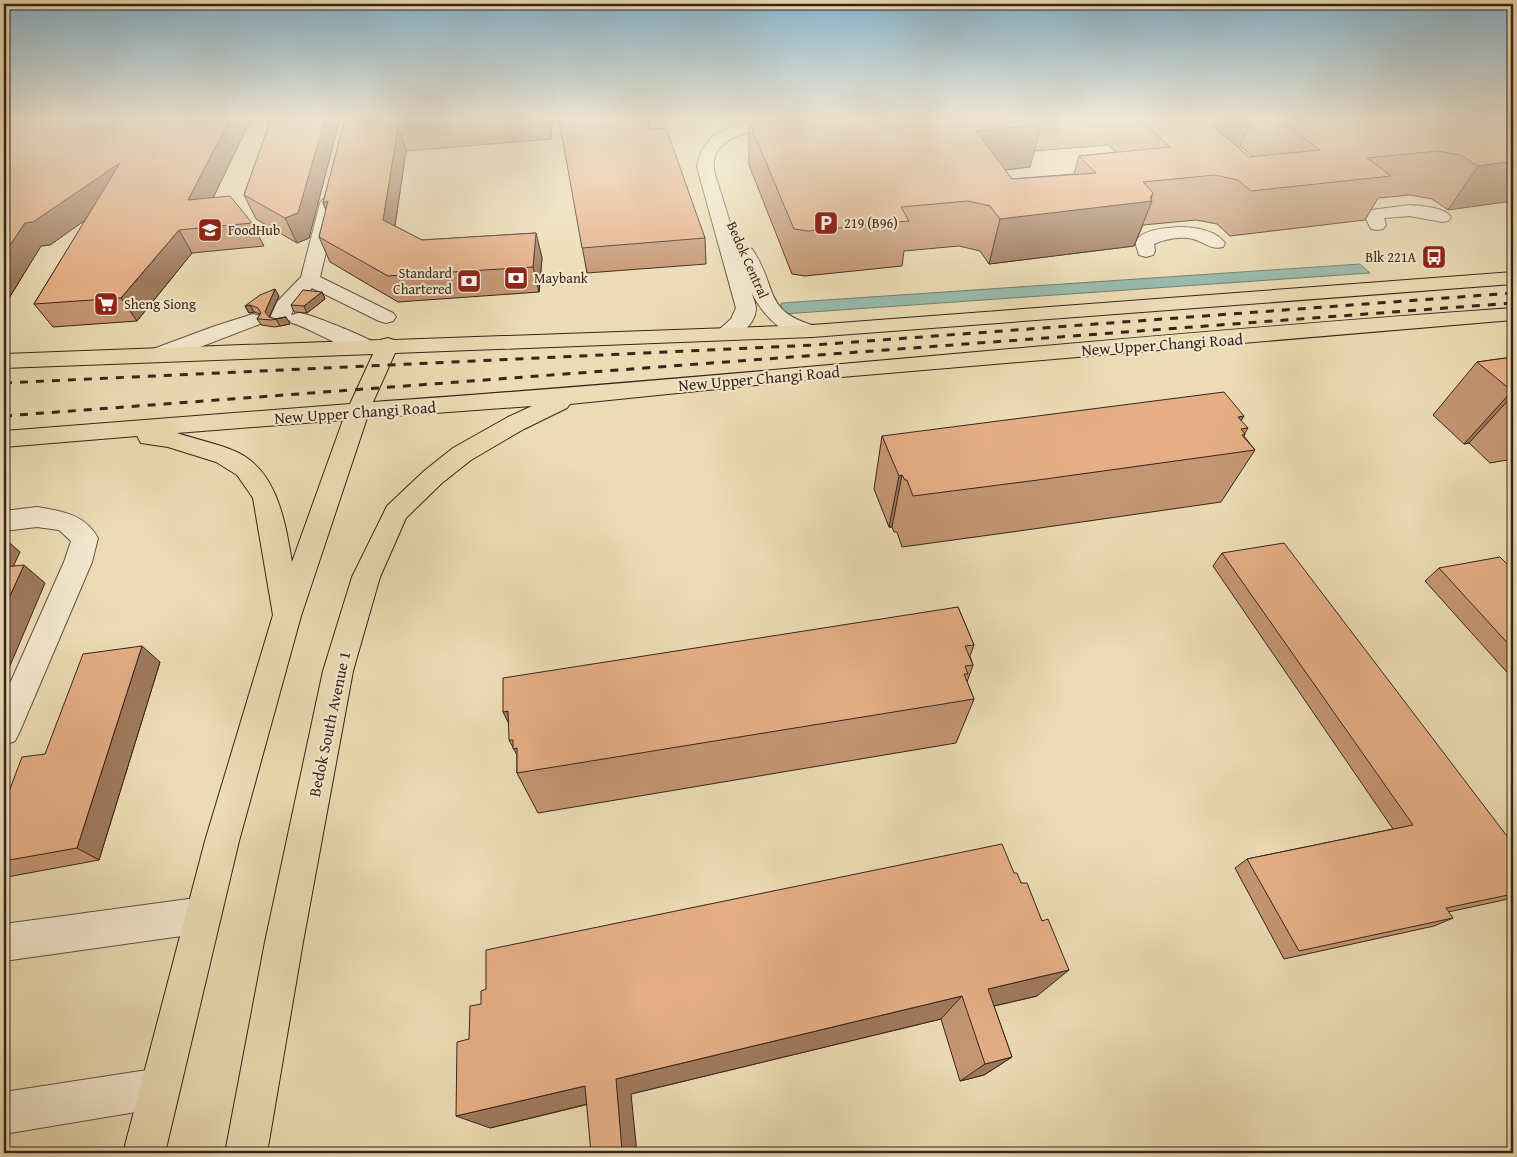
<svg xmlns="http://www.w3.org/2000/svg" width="1517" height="1157" viewBox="0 0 1517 1157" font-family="'Gentium Book Plus',serif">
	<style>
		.water { fill: #99bcae; stroke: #727f73 }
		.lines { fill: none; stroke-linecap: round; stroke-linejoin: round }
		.minor-casing { stroke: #645242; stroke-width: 2 }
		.major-casing { stroke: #37241b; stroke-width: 2 }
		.minor { fill: #f3e8cf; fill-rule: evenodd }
		.major { fill: #ecdcb5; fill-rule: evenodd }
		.rail { stroke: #37241b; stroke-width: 3; stroke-dasharray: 8 8; stroke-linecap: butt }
		.wall { fill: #c59673; stroke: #37241b; fill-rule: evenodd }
		.shaded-wall { fill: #a07a5e; stroke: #37241b }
		.building { fill: #e5ae86; stroke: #37241b }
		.labels { text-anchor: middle; stroke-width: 4; stroke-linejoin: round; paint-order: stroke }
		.far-poi-label { font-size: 14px; fill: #37241b; stroke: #f3e8cf; text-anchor: start }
		.far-street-label { font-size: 14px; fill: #37241b; stroke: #f3e8cf }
		.street-label { font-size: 16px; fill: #37241b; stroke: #f3e8cf }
	</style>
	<rect width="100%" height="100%" fill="#ecdcb5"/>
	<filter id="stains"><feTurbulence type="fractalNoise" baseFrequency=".004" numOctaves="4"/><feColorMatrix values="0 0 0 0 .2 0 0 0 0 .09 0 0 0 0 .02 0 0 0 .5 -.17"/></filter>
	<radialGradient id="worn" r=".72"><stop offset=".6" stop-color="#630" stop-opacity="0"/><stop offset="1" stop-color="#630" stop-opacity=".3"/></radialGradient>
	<path class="water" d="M1360,264L1370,273L783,314L781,303Z"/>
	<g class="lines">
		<defs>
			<path id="minor" d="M764,119H821L818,122L813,124C786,126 709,127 714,168C714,175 718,183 720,190C726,209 732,229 738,249L745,247L752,249C779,288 761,312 819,327L823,331L819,335C789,343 764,318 752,293C753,298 756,304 756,309C755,327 733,342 718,339L714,334L731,319L736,308L697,167C704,129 731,126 764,119Z
				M329,198L335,199L338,203L320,277L393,313L396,317L393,321L386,323L379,321L312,288L294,308L291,315C293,315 297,313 299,313C308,313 375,340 379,346L376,351C352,357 316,330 292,323L289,320L287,322L280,324L273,322L270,318L277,302L301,277L320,203L323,199Z
				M1410,205C1421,206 1444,207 1451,217L1448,221L1442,222L1410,216L1384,218L1386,225L1383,229L1377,230L1371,229L1365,217L1371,210Z
				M1179,227C1194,227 1216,230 1225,243L1223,247C1210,250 1204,242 1193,239C1181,236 1165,239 1154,244L1155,251L1153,255L1146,257L1139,255L1135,242C1143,229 1165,228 1179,227Z
				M253,314L260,316L263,320L260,324L169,359L161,361L153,359L150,354L153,349L215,326Z
				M37,507C61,511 85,514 98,538L92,562L20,731L15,741L4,745V697L64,562L71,541L59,530L37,527L4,531V511Z
				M203,897L216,902L221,915L216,928L203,933L4,961V924Z
				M160,1068L174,1074L180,1088L174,1102L160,1108L4,1134V1092Z"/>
			<path id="major" d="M1513,272V284L812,337L395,353L373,402C754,376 1133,334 1513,308V320L806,380L570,404L567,408L524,429L471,460L442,483L406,518L380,577L353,671L303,942L267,1153H225L265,942L323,671L352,577L387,506L424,471L453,448L508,417L532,406L367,418L301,616L239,841L165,1153H123L205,841L273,615L253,498L237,475L216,462L168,447L141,443L137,436L4,447V431L350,404L373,354L4,368V354L380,340L388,338L394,340L812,325ZM343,420L292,562C285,521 277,467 232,450C215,443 195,439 177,433Z"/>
		</defs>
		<use href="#minor" class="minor-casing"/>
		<use href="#major" class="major-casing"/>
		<use href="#minor" class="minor"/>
		<use href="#major" class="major"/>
		<path class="rail" d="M4,383L814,345L1513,293
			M4,416L1513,303"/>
	</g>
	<path class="wall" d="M4,119H251L213,198L252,223L264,246L192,253L137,321L53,327L34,304L86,219L50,245L41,246L6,303L4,304Z
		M271,119L309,238L297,243L256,219L244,195Z
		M345,119H552L551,139L406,151L395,226L422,240L536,233L542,258L539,292L398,302L330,262L319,237L326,210L323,203Z
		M559,119L650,129L705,238L706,264L587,273Z
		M751,119H1513L1448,210L1432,199L1410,195L1378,198L1365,220L1230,236L1217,224L1196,220L1143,225L1134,246L989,264L980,251L959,246L904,251L902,266L805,276L792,274L749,165V122ZM1108,145L1116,152L1079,156L1074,174L1012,179L1005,170L1030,167L1034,151ZM1236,146H1240L1253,157H1249Z
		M322,292L325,299L307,313L294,312L291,305Z
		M279,296L269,317L290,324L275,327L261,325L257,319L260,314L254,312L249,313L245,306Z
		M1513,357V459L1490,463L1469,443L1464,444L1433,415L1477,362Z
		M1248,428L1245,433V434L1244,436L1255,450L1221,502L1019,531L902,547L897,532H894L892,527H889L874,489L882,436Z
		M1222,553L1513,844V898L1448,912L1453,918L1434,926L1284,959L1235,868L1247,859L1393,829L1213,566Z
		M1439,568L1513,570V679L1425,581Z
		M958,607L974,645L970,656L973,665L967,682L974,699L956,743L538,813L517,773V755L509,740Z
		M160,662L99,860L7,877L4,875V805L45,754Z
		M1014,873L1021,883L1042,921L1037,996L994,1006L1012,1057L984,1075L960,1081L941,1019L490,1128L469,1039Z"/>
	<path class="shaded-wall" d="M230,119H251L201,223L188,200Z
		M325,119H340L309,238L297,243L285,218Z
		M547,119H552L551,139Z
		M1191,119H1252L1240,146L1178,152Z
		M1041,124L1030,167L967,174L976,131Z
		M398,127L406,151L392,245L383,220Z
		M1513,161V201L1448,210L1478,166Z
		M120,163L134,186L50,245L41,246L6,303L4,304V254L25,223Z
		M1153,193L1150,202L1152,201L1134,246L989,264L1000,219L1150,198Z
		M328,201L334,228L323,203Z
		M179,230L192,253L137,321L121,298Z
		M536,233L542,258L539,292L533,267Z
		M275,289L279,296L268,319L265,312Z
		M322,292L325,299L307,313L304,306Z
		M250,305L254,312L249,313L245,306Z
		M286,317L290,324L280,326L276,319Z
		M1512,391H1513V395L1469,443L1464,444Z
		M1244,416L1221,455L1238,417Z
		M902,475L892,527H889L899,476Z
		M4,538L20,552L4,586Z
		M24,565L45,583L4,680V609Z
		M142,646L160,662L99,860L77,848Z
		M508,711L525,756L503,712Z
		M1069,970L1037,996L968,1012L988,989Z
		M962,996L941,1019L631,1094L637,1153H611L616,1079Z
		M1012,1057L984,1075L960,1081L985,1064Z
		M585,1086L604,1100L490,1128L456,1116Z"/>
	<path class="building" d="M4,119H230L188,200L230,196L252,223L179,230L121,298L34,304L120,163L33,222L25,223L4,254Z
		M271,119H325L298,213L285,218L244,195Z
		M345,119H497L398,127L383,220L422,240L536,233L533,267L388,276L319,237L328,201L323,203Z
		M559,119H648L650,129L666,128L705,238L582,248Z
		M751,119H1036L1041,124L976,131L1012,179L1096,173L1079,156L1170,147L1140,119H1205L1249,157L1320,150L1279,119H1513V161L1478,166L1461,155L1437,151L1367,158L1391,176L1251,191L1238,180L1215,175L1143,182L1153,193L1150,198L1152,201L1000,219L990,206L968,201L901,207L909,221L808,231L794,229L749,122Z
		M275,289L265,312L269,317L276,319L286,317L280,318L271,320L260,319H257L261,313L258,308L250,305L245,306L260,295Z
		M303,290L322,292L304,306L291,305Z
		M1513,357V391H1512L1477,362Z
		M1224,392L1244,416L1238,417L1248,428L1241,429L1245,434L1242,435L1255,450L1038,480L913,496L907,480H905L902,475L899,476L882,436Z
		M1284,543L1513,844V894L1446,908L1453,918L1299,951L1247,859L1413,825L1222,553Z
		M1500,557L1513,570V649L1439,568Z
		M24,565L4,609V567Z
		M958,607L974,645L965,646L973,665L965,666L968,674H964L974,699L517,773V748L513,749V740H509L508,711L503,712V678Z
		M142,646L77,848L4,861V805L22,757L45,754L83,654Z
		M1002,844L1014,873H1017L1021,883H1027L1042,921L1048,919L1069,970L988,989L1012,1057L985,1064L962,996L616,1079L622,1151L611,1153H591L585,1086L456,1116L457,1042L469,1039L470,1006L481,1004V991L486,989V950Z"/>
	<linearGradient id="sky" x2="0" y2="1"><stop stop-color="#88b7d1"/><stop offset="0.42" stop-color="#f6efde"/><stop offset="1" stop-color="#f6efde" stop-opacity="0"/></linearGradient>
	<rect width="1517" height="281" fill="url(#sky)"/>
	<defs>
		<symbol id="parking-square" viewBox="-11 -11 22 22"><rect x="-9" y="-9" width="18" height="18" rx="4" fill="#8f2418" stroke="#f3e8cf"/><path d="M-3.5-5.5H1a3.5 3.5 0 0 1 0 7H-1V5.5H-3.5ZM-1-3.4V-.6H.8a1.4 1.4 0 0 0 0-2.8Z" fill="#fff"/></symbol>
		<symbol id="school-square" viewBox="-11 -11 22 22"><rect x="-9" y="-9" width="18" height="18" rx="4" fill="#8f2418" stroke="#f3e8cf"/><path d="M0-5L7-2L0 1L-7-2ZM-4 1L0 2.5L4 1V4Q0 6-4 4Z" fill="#fff"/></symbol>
		<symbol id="bus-square" viewBox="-11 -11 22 22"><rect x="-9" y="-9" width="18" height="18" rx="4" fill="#8f2418" stroke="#f3e8cf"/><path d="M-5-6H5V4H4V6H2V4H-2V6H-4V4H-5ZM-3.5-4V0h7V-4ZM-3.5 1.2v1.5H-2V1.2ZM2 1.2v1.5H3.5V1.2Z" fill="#fff"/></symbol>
		<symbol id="bank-square" viewBox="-11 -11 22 22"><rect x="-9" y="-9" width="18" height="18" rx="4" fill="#8f2418" stroke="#f3e8cf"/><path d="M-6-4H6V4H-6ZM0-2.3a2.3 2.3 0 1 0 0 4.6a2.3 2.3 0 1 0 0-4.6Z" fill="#fff"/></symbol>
		<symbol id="supermarket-square" viewBox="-11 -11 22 22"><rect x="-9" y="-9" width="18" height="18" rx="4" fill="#8f2418" stroke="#f3e8cf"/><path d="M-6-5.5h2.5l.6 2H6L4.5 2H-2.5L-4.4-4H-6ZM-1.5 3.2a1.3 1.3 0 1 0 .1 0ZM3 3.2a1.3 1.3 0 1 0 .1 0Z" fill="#fff"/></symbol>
	</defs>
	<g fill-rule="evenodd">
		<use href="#parking-square" x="812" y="209" width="28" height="28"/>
		<use href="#school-square" x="196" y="216" width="28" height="28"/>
		<use href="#bus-square" x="1420" y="243" width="28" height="28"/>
		<use href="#bank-square" x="502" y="264" width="28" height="28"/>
		<use href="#bank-square" x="455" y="267" width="28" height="28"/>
		<use href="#supermarket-square" x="92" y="290" width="28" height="28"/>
	</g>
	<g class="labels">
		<g class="far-poi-label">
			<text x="844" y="228">219 (B96)</text>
			<text x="228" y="235">FoodHub</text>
			<text x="1416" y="262" text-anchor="end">Blk 221A</text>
			<text x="452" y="278" text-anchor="end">Standard<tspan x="452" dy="16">Chartered</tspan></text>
			<text x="534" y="283">Maybank</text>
			<text x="124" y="309">Sheng Siong</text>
		</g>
		<g class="far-street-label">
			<text transform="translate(748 260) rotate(66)" y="5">Bedok Central</text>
		</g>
		<g class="street-label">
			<text transform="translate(1162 344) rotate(-4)" y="6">New Upper Changi Road</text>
			<text transform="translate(759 378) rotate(-5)" y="6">New Upper Changi Road</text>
			<text transform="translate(355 412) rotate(-4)" y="6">New Upper Changi Road</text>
			<text transform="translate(329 724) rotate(-78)" y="6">Bedok South Avenue 1</text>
		</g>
	</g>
	<rect width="1517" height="1157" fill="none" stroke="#ecdcb5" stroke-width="20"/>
	<rect x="5" y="5" width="1507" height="1147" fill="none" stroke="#37241b" stroke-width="2.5"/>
	<rect x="10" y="10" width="1497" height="1137" fill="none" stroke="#37241b"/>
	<rect width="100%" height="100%" filter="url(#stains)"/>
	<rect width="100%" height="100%" fill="url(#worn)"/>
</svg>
